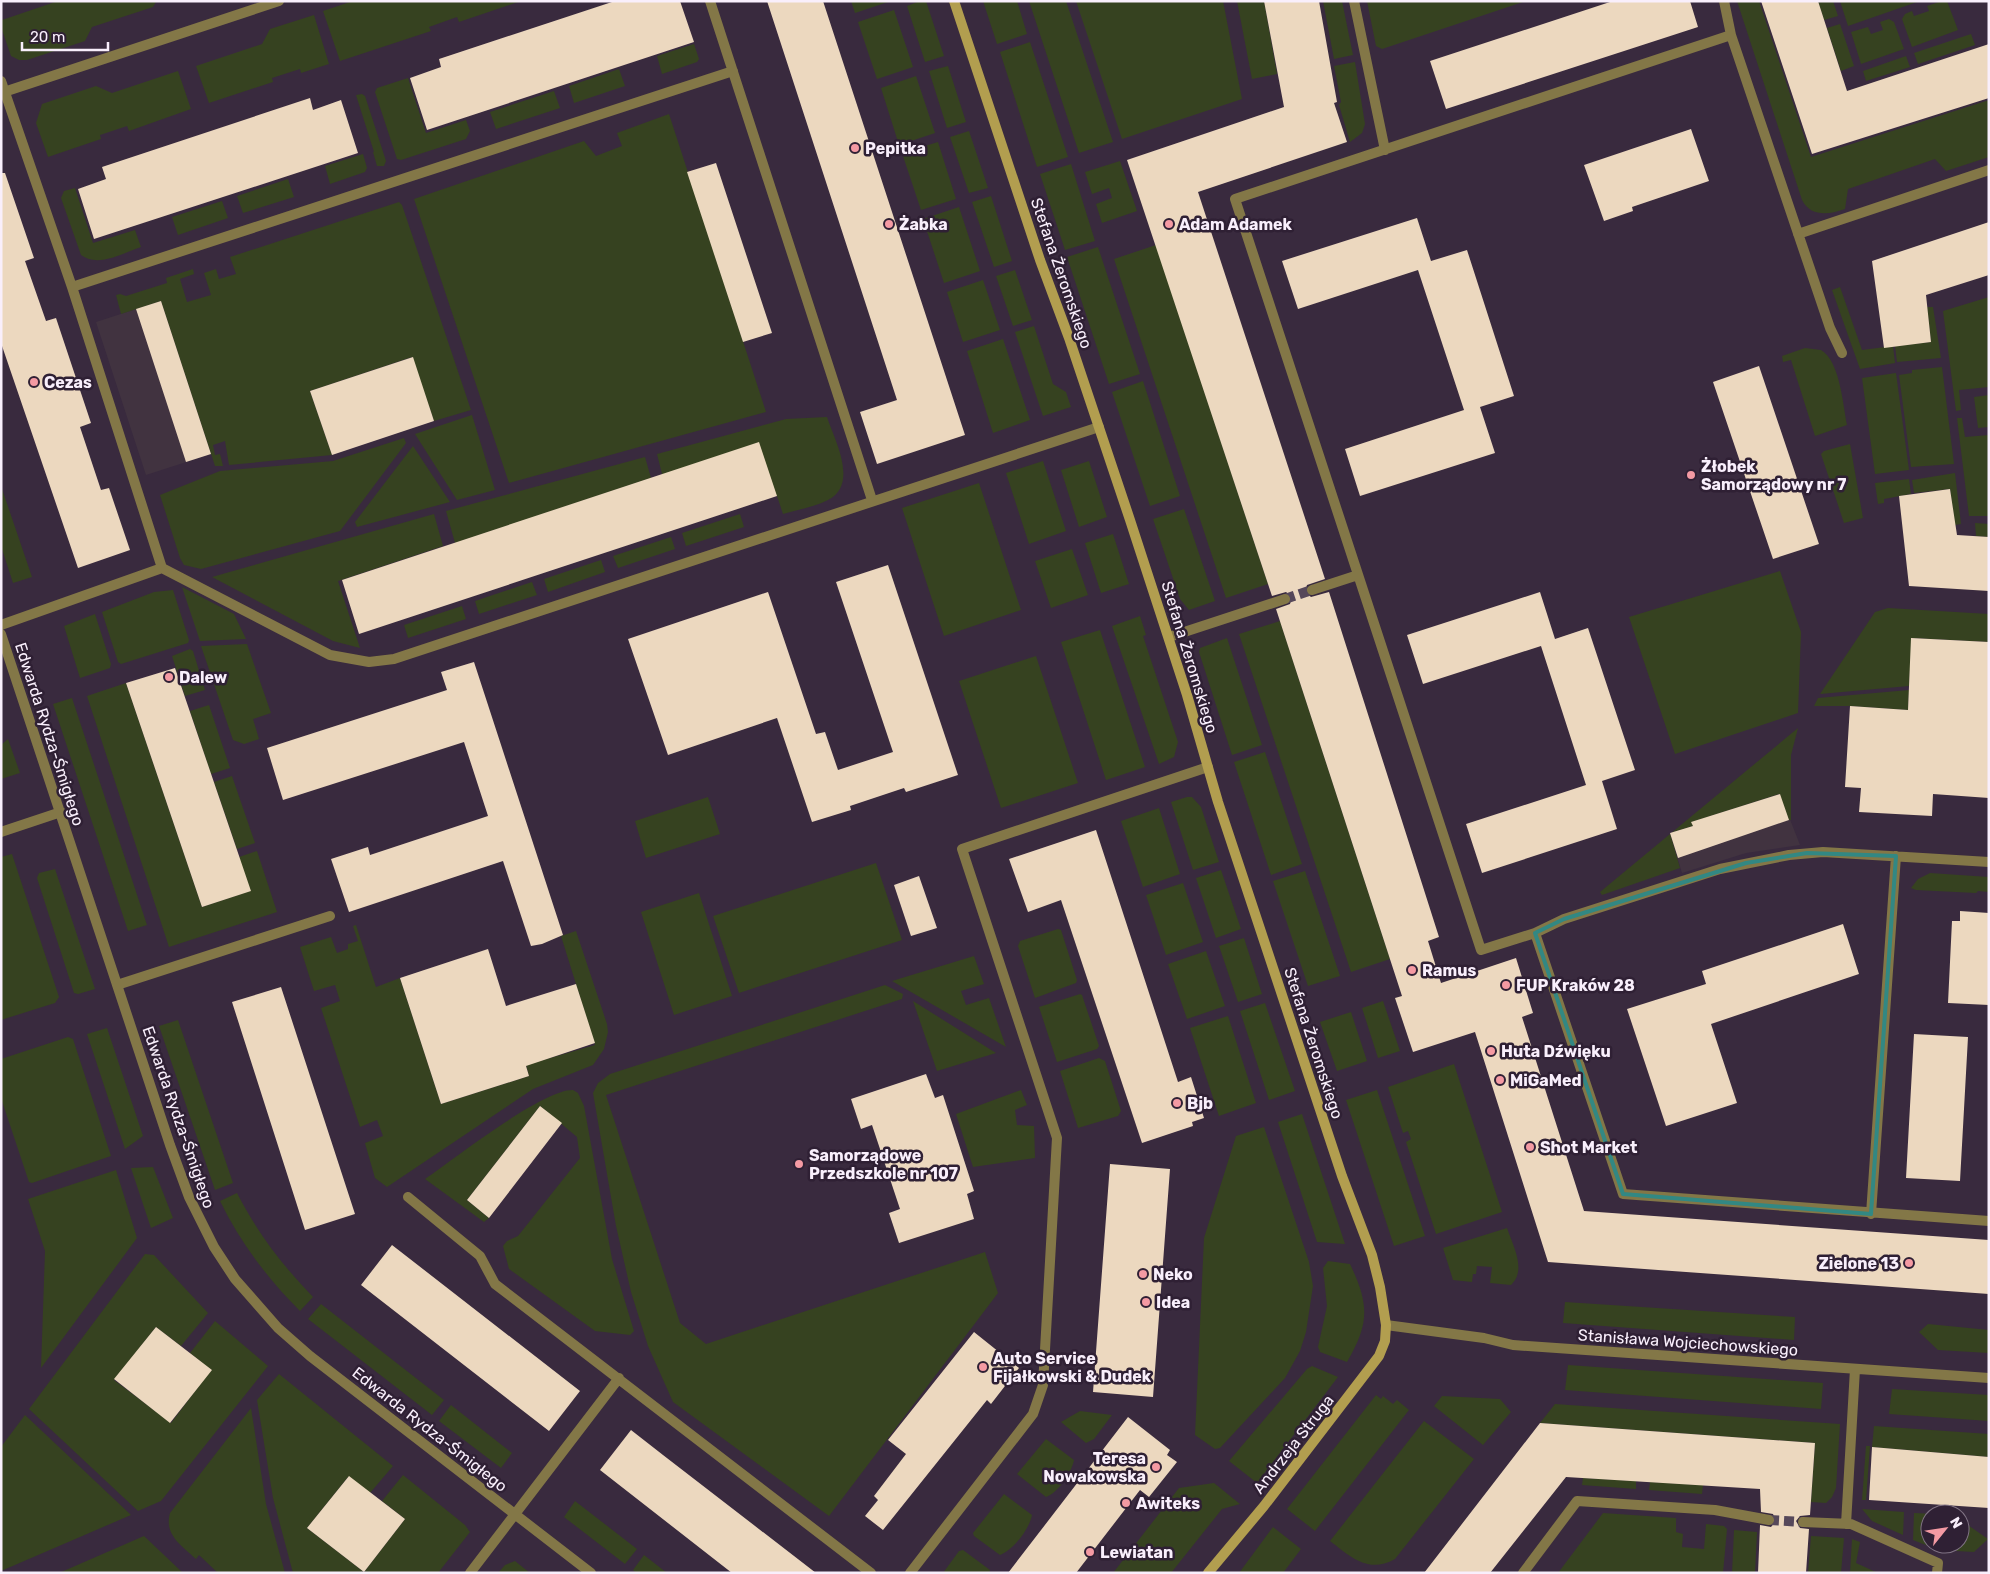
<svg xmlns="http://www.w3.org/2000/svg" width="1990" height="1574" viewBox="0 0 1990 1574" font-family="Rubik,sans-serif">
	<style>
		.industrial { fill: #413340 }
		.green { fill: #364220 }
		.building { fill: #ecd8bf }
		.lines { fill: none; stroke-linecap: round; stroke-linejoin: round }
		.street-tunnel { stroke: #56485a; stroke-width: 10; stroke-dasharray: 10 5; stroke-linecap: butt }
		.street { stroke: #837747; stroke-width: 10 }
		.secondary { stroke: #b29e4f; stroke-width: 10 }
		.marked { fill: none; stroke: #328883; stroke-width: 4; stroke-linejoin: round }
		.poi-dot { fill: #f49aa3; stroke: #2f2034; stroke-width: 2 }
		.labels { text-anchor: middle; stroke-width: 5; stroke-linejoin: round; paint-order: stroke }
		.poi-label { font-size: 16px; font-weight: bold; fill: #f9effc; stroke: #2f2034; text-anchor: start }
		.street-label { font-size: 16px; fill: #f9effc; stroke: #2f2034 }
	</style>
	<rect width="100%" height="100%" fill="#392a3e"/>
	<path class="industrial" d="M161,301L211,454L146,475L96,322Z
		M1780,794L1800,845L1746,853L1682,873L1670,833L1692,826L1691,822Z"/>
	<path class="green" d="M58,1H156V2L153,7L92,27L85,41L27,60H19L11,56L1,27L2,20Z
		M353,1H521L459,22L457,17L429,27L431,31L340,61L323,11Z
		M851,1H891L855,13Z
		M920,1H926L944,56L925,62L907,6Z
		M983,1H1017L1027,34L997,44Z
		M1029,1H1066L1113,142L1079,153Z
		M1076,1H1223L1242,99L1122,139Z
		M1237,1H1264L1277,74L1252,79Z
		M1323,1H1342L1353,55L1334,59Z
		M1367,1H1526L1382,49L1376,46Z
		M1737,1H1759L1811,157L1989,100V157L1946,171L1935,159L1848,189L1845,209C1831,214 1811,218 1802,200Z
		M1818,1H1833L1838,16L1824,20Z
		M1840,1H1920L1848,26Z
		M1942,1H1947L1958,30L1912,47L1902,19L1905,14L1912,11L1914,16L1929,11L1927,6Z
		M894,10L913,67L877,79L858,22Z
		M314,15L329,64L301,73L300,69L272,78L273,82L209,103L196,66L262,44L270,29Z
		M1889,19L1894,22L1904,49L1861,64L1851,32L1868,27L1871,34L1883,30L1880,22Z
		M1840,24L1854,66L1841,71L1827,28Z
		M1971,34L1975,45L1918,64L1914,53Z
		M1030,42L1068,157L1037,167L1000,52Z
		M694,44L699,59L697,62L662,74L657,56Z
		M1906,56L1910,67L1866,81L1863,71Z
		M1355,62L1365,124L1362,133L1350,142L1339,105L1341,102L1334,66Z
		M948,66L966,122L947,128L929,71Z
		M619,69L625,86L574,103L569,86Z
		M178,71L191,109L129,131L127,126L100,135L101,139L48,157L36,123L42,104L96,86L112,93Z
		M916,76L935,133L899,145L881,88Z
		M408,78L426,133L466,120L470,131L466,139L401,160L397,159L375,92L377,88Z
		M554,91L560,108L496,129L490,112Z
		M362,94L365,96L386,161L384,166H377L373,152H374L356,95Z
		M669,114L766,412L509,483L414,199L584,141L596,156L622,146L617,133Z
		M969,131L988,188L969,193L950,137Z
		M938,142L956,199L921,210L902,153Z
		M363,154L367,168L365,172L330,184L325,166Z
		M1120,161L1137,211L1102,223L1096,204L1112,198L1109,188L1092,194L1085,172Z
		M1071,164L1095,241L1065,250L1040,174Z
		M288,179L294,197L243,213L237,196Z
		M75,188L93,243L135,230L141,247C123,253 98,268 81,255L61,198L64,191Z
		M991,196L1012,261L994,267L972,202Z
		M222,201L228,218L178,235L172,217Z
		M399,202L402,205L471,410L434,421L412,357L310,391L332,455L229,465L225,441L213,445L215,455L220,454L223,466H215L161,301L121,314L116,295L120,294L126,296L167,283L166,278L193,269L194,274L180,279L187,302L211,295L204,273L216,269L219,279L236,274L230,257Z
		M959,207L980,271L944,283L923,219Z
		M1156,245L1268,584L1226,598L1114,259Z
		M1098,247L1140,374L1109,384L1067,257Z
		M1015,270L1032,320L1013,326L996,276Z
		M983,280L1000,330L963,342L947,292Z
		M1840,287L1862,350L1893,346L1895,363L1860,369L1832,290Z
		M1989,297V387L1959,390L1961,410L1956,411L1943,311Z
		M1927,307H1933L1941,358L1897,362L1895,346L1931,342Z
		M1034,326L1053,384L1066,392L1071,407L1043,416L1015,332Z
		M1003,339L1030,420L993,433L967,351Z
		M1805,348L1821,350C1840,361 1843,405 1847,425L1815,436L1791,360L1783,362L1782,356Z
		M1942,367L1954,464L1911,467L1899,375L1912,373V370Z
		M1896,373L1909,470L1875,474L1862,378Z
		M1143,381L1180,496L1150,506L1112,392Z
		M1989,395V427L1978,428L1974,397Z
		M472,415L495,490L457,500L415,434Z
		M827,417C835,441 859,484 828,500C814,507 797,510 783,514L777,496L662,474L657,454L786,419Z
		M1957,418H1962L1965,437L1989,435V516H1969Z
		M404,438L406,443L340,531L201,569L184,565L180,558L160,495L220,471L333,461Z
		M1850,444L1863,518L1844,523L1821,454L1824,451Z
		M413,446L450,502L357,527L355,522Z
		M645,457L651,478L455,543L446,511Z
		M1043,461L1066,531L1029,544L1006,473Z
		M1089,461L1107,517L1079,527L1061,470Z
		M1955,473L1961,524L1955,525L1950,489L1914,493L1912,480Z
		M1909,479L1911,494L1884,499V503L1878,504L1875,483Z
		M979,483L1021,610L944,636L902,508Z
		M1,486L32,577L13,583L1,546Z
		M1184,509L1215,601L1189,610L1180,599L1153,519Z
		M434,514L443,546L338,581L360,648L333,641L212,577Z
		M740,514L744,527L686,546L682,533Z
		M1975,523L1989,524V537L1976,536Z
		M1113,534L1129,584L1101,593L1085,543Z
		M671,537L675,549L618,568L613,556Z
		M1072,549L1088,595L1051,608L1035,561Z
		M601,560L605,572L548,592L544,579Z
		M1780,571L1801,632L1798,713L1675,754L1629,617Z
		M532,582L537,595L479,614L475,601Z
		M182,587L234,614L246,639L200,641Z
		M173,590L189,640L188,643L121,664L118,662L102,612L154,592Z
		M462,606L466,619L408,638L404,625Z
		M1888,608L1989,614V642L1912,638L1909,686L1820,694L1875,612Z
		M95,614L111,664L110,668L80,678L64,626Z
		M1140,616L1146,635L1143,636L1178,742L1174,757L1159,764L1112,626Z
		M1280,621L1390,959L1351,972L1239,634Z
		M1100,630L1145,767L1106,780L1061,642Z
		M1227,638L1262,745L1232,755L1199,652L1200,648Z
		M247,644L271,713L253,719L259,739L244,744L233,740L201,646Z
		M190,649L193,651L205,690L185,696L172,656Z
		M1036,656L1078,783L1001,808L959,681Z
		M126,683L202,907L250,891L239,857L257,851L277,912L169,947L87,696Z
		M1909,690L1908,710L1850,706H1814L1818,698Z
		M72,698L147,925L128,931L53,704Z
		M209,705L230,768L211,774L190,711Z
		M1798,728L1791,755V820H1789L1779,794L1692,822L1693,826L1670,833L1680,868L1602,895L1600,892Z
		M8,739L20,773L1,779V745Z
		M1265,752L1302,864L1271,875L1234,762Z
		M232,776L255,843L237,849L214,782Z
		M708,797L720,834L646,858L635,821Z
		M1187,797H1192L1201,807L1219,862L1193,870L1171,802Z
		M1159,808L1180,874L1143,887L1121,821Z
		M12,854L59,997L55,1003L1,1020V857Z
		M876,863L902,940L739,993L713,916Z
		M55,869L95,989L78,994L74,993L37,878L39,873Z
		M1221,870L1241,929L1216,938L1196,878Z
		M1305,871L1340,976L1308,986L1273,881Z
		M1930,873L1989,877V892L1978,891L1976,893L1916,890L1911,888L1918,879Z
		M1183,883L1203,942L1166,955L1146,895Z
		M699,893L732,996L674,1015L641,912Z
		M356,925L376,987L400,978L441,1104L529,1076L526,1065L595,1045L561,936L576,931L607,1024L608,1032L604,1049L593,1065L533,1089L387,1187L375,1178L365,1143L383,1136L377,1120L360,1127L321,1008L340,1001L335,985L314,991L300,947L331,937L337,953L348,949V944L358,941L353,926Z
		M1058,929L1061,930L1077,980L1076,983L1035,998L1018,946L1020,941Z
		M1244,938L1262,994L1238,1002L1219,946Z
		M1206,951L1225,1006L1187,1019L1168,964Z
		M974,956L984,984L961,991L966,1005L989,998L1006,1047L892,981Z
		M885,985L903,994L902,999L606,1095L680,1323L706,1344L985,1252L998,1293L829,1516L673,1402L648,1346L631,1292L616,1226L593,1093L598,1083L610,1074Z
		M1080,994L1082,995L1099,1046L1097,1049L1057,1062L1039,1007Z
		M913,1001L996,1053L937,1071Z
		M1383,1001L1400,1051L1378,1058L1362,1008Z
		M1265,1003L1295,1091L1269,1100L1240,1011Z
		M1351,1012L1367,1061L1337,1071L1320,1022Z
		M1228,1016L1256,1103L1219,1116L1190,1028Z
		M178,1020L233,1183L215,1190L159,1026Z
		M107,1028L143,1136L125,1149L87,1034Z
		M68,1037L73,1039L111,1156L32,1183L29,1182L1,1098V1059Z
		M1099,1058L1105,1061L1121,1111L1118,1116L1078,1128L1060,1071Z
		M1454,1064L1502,1212L1436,1234L1406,1142L1411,1139L1408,1131L1403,1133L1388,1087Z
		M573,1090L578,1093L584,1106L612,1259L634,1331L630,1335L595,1331L509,1269L503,1246L507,1241L518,1236L580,1158L577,1137L540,1106L467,1200L489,1218L484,1222L425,1179C454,1159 543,1089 573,1090Z
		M1021,1090L1027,1105L1015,1110L1017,1125L1034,1126L1035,1158L973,1167L956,1114Z
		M1377,1090L1425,1236L1394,1246L1346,1100Z
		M1302,1114L1345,1244L1317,1242L1278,1122Z
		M1264,1127L1309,1262L1313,1286L1306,1332L1300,1351L1285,1378L1220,1448L1215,1449L1195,1435L1204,1238L1236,1136Z
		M153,1167L173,1218L151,1228L131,1168Z
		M116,1170L137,1238L41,1368L45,1251L28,1199Z
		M237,1193C257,1232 282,1265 313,1297L300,1311C267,1278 240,1242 220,1201Z
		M1507,1228C1513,1246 1527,1270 1511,1285L1490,1283L1492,1267L1477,1266L1476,1274H1473L1472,1282L1453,1280L1443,1248Z
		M145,1254L154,1255L208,1313L181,1346L156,1327L114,1380L171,1423L211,1370L190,1353L215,1321L268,1366L161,1501L138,1511L29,1409Z
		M1328,1261L1350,1264C1369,1304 1370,1323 1347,1362L1320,1352L1318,1347L1327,1306L1323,1268Z
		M1565,1302L1795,1317L1794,1340L1563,1323Z
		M321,1304L444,1400L432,1415L308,1319Z
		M1928,1324L1989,1330V1353L1938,1350L1919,1332Z
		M1568,1365L1823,1383L1821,1409L1565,1390Z
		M1312,1366L1338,1377L1257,1483L1229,1461L1307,1369Z
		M279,1374L393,1466L370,1493L348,1477L307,1528L364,1572L405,1519L382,1501L403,1475L465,1525L470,1532L438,1573H293L273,1498L257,1400Z
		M1892,1389L1989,1395V1421L1889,1414Z
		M1376,1395L1381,1399L1383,1396L1393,1404L1397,1400L1409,1410L1315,1531L1287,1509Z
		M1442,1396L1500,1399L1511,1412L1483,1445L1434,1406Z
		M1555,1404L1840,1424L1836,1488L1832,1497L1826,1503L1811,1502L1815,1443L1540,1423Z
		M451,1405L512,1453L501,1468L439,1421Z
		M251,1408L266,1504L285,1573H218L199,1555L196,1559C181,1545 164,1535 170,1513Z
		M1080,1411L1112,1415L1094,1439L1086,1443L1061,1422Z
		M25,1415L131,1515L1,1571V1447Z
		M1424,1421L1474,1459L1395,1559C1368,1574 1351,1557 1330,1541Z
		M1874,1426L1989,1434V1457L1872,1447Z
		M1046,1439L1074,1460C1072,1472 1058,1493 1046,1497L1017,1474Z
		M1866,1446H1870L1866,1500H1862Z
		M1583,1478L1636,1481V1489L1582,1485Z
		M1650,1482L1703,1485L1702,1494L1649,1490Z
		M1214,1483L1240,1504L1222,1509L1171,1573H1113L1179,1488Z
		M1004,1494L1032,1515C1029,1530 1013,1550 1000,1555L974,1536L973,1533Z
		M575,1501L637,1549L625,1564L564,1517Z
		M1862,1509L1904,1512L1903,1535L1872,1521Z
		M1603,1513L1676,1518V1532L1683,1534L1682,1547L1704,1549L1706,1524L1724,1526L1727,1529L1723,1573H1558Z
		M1914,1513L1935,1514H1930V1544H1946V1553L1913,1540Z
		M1965,1523L1988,1539L1974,1552L1956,1551V1544H1960V1524Z
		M1273,1527L1301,1549L1283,1573H1239Z
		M1734,1530L1757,1532L1755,1573H1732Z
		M144,1536L183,1573H59Z
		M1811,1536L1844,1538L1841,1573H1808Z
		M1852,1539L1860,1542L1856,1563L1878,1573H1850Z
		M963,1550L990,1570L989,1573H943L959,1551Z
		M644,1555L667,1573H636L633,1570Z
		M515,1561L530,1573H498L505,1565Z"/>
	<path class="building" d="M615,1H680L694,42L427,130L410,78L441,67L439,59Z
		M767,1H823L965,435L877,464L860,412L897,400Z
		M1264,1H1319L1337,102L1334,103L1347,142L1198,192L1325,579L1307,585L1305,592L1311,597L1329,592L1439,937L1428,941L1441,983L1516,958L1533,1013L1522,1017L1584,1211L1989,1240V1294L1548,1262L1475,1032L1413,1052L1395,998L1402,996L1276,609L1290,604L1292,597L1286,592L1272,596L1268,584L1127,160L1284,107Z
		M1613,1H1690L1698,27L1446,109L1430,61Z
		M1761,1H1818L1847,91L1989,44V98L1812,154Z
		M310,98L313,110L341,100L358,153L94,239L78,189L106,179L102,167Z
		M1691,129L1709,181L1632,207L1633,211L1604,221L1584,165Z
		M716,163L772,333L743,342L687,172Z
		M1,173H5L34,258L25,261L46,321L56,318L91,423L80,427L101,490L109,488L130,550L78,568L1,343Z
		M1417,218L1431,261L1467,250L1514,396L1480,407L1495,453L1360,496L1345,449L1464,410L1418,270L1298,309L1282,261Z
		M1989,222V275L1926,295L1931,342L1884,348L1872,261Z
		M161,301L211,454L186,462L136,309Z
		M413,357L434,421L332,455L310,391Z
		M1759,366L1819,544L1773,559L1713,382Z
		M759,442L777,496L359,634L342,580Z
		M1950,489L1957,535L1989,537V591L1909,586L1899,496Z
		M888,565L958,775L906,792L904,788L850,806L851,810L812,822L777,718L668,755L628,639L768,592L816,734L825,732L838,770L893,752L836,582Z
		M1540,592L1555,639L1588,628L1635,770L1602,781L1617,829L1482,873L1466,824L1586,785L1541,646L1423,684L1407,635Z
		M1911,638L1989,642V798L1933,794L1932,816L1859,812L1861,788L1845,787L1850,706L1908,710Z
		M474,662L563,935L542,944L531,946L503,861L349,912L331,859L368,847L370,855L488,816L464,742L283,800L267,748L447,690L441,672Z
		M175,668L251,891L202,907L126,683Z
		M1780,794L1789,820L1678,858L1670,833L1693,826L1691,822Z
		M1096,830L1178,1082L1191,1077L1204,1118L1192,1122L1193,1126L1142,1143L1061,900L1028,912L1009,859Z
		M919,876L937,928L911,936L894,885Z
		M1960,911L1989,913V1005L1948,1003L1952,921H1960Z
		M1843,924L1859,974L1711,1024L1737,1103L1666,1126L1627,1009L1706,984L1702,971Z
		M488,949L506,1006L576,984L595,1043L526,1066L529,1076L441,1104L400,978Z
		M281,987L355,1214L305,1230L232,1002Z
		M1914,1034L1968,1037L1960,1181L1906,1178Z
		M926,1074L935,1098L943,1095L974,1191L967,1194L974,1219L899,1243L889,1213L900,1209L872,1125L861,1129L851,1099Z
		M540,1106L562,1123L489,1218L467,1200Z
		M1110,1164L1170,1169L1153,1397L1093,1392Z
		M392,1245L580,1391L549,1431L361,1285Z
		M156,1327L212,1370L170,1423L114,1379Z
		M974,1332L1019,1368L991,1404L987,1400L883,1530L865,1516L878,1500L874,1496L906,1454L888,1440Z
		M1128,1417L1170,1450L1167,1455L1177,1462L1149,1497L1140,1490L1076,1573H1008Z
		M1540,1423L1815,1443L1810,1515L1800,1516L1796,1521L1800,1528L1809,1529L1806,1573H1758L1760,1525L1771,1527L1776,1521L1773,1514L1761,1512L1760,1489L1566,1477L1490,1573H1424Z
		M631,1430L663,1455L816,1573H732L600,1470Z
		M1872,1447L1989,1457V1508L1869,1500Z
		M349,1476L405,1519L364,1572L307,1528Z"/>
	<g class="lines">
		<path class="street-tunnel" d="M1285,599L1312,590
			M1769,1520L1803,1522"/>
		<path class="street" d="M710,1L872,500
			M1354,1L1385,150
			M1724,1L1731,35L1830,328L1842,353
			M1731,35L1235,199L1481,950L1535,933L1564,919L1720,869L1789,855L1823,852L1989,862
			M1,81L72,287L162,568L330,655L369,662L394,659L1099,427
			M1,93L279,1
			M1798,234L1989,170
			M72,287L733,71
			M1312,590L1358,575
			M1,625L162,568
			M1,634L170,1145L189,1197L214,1247L235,1279L278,1328L310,1356L591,1573
			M1169,637L1285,599
			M1,832L61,812
			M1535,933L1623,1194L1989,1221
			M117,985L330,916
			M408,1197L480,1256L495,1284L871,1573
			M1871,1214L1896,856
			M1386,1325L1484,1338L1513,1345L1989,1378
			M1803,1522L1851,1524L1938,1563L1937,1573
			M1846,1524L1855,1369
			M470,1573L619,1378
			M910,1573L1033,1414L1043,1385L1057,1138L962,849L1208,767
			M1523,1573L1577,1501L1715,1510L1769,1520"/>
		<path class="secondary" d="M954,1L1040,260L1069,338L1130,520L1187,695L1218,802L1342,1176L1372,1255L1380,1287L1386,1325L1385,1341L1379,1356L1264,1506L1208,1573"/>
	</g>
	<path class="marked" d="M1807,853L1896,856L1871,1214L1623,1194L1535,933L1564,919L1746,863Z"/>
	<g class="poi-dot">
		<circle cx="855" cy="148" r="5"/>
		<circle cx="889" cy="224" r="5"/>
		<circle cx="1169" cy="224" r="5"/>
		<circle cx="34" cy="382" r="5"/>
		<circle cx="1691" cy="475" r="5"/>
		<circle cx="169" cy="677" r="5"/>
		<circle cx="1412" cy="970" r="5"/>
		<circle cx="1506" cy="985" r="5"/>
		<circle cx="1491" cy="1051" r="5"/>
		<circle cx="1500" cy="1080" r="5"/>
		<circle cx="1177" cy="1103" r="5"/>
		<circle cx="1530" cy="1147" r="5"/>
		<circle cx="799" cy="1164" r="5"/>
		<circle cx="1909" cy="1263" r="5"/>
		<circle cx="1143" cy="1274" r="5"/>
		<circle cx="1146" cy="1302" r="5"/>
		<circle cx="983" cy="1367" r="5"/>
		<circle cx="1156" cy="1467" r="5"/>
		<circle cx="1126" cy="1503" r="5"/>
		<circle cx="1090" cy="1552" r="5"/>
	</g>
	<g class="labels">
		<g class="poi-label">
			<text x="865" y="154">Pepitka</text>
			<text x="899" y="230">Żabka</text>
			<text x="1179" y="230">Adam Adamek</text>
			<text x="44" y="388">Cezas</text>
			<text x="1701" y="472">Żłobek<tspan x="1701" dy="18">Samorządowy nr 7</tspan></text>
			<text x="179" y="683">Dalew</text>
			<text x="1422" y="976">Ramus</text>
			<text x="1516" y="991">FUP Kraków 28</text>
			<text x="1501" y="1057">Huta Dźwięku</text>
			<text x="1510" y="1086">MiGaMed</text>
			<text x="1187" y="1109">Bjb</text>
			<text x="1540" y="1153">Shot Market</text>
			<text x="809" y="1161">Samorządowe<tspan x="809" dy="18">Przedszkole nr 107</tspan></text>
			<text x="1899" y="1269" text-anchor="end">Zielone 13</text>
			<text x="1153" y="1280">Neko</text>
			<text x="1156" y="1308">Idea</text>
			<text x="993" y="1364">Auto Service<tspan x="993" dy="18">Fijałkowski &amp; Dudek</tspan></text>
			<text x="1146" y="1464" text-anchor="end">Teresa<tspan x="1146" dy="18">Nowakowska</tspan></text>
			<text x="1136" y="1509">Awiteks</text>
			<text x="1100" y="1558">Lewiatan</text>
		</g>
		<g class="street-label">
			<text transform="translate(1062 273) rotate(71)" y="6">Stefana Żeromskiego</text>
			<text transform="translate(1190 657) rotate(73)" y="6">Stefana Żeromskiego</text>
			<text transform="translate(50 734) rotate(72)" y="6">Edwarda Rydza-Śmigłego</text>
			<text transform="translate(1314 1043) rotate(72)" y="6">Stefana Żeromskiego</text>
			<text transform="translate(179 1117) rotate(71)" y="6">Edwarda Rydza-Śmigłego</text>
			<text transform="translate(1688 1342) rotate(4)" y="6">Stanisława Wojciechowskiego</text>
			<text transform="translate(430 1429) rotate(38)" y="6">Edwarda Rydza-Śmigłego</text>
			<text transform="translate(1293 1444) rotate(-52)" y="6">Andrzeja Struga</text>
		</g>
	</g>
	<rect width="1990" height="1574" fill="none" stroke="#f9effc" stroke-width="5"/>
	<g transform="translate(1945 1529) rotate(60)"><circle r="24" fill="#2f2034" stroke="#807384"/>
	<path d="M0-4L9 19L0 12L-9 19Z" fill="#f49aa3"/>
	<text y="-8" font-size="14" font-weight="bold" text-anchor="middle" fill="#f9effc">N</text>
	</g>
	<path d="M22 42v8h86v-8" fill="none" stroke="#f9effc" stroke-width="2.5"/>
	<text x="30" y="42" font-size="15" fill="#f9effc" stroke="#2f2034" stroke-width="4" paint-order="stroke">20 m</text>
</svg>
